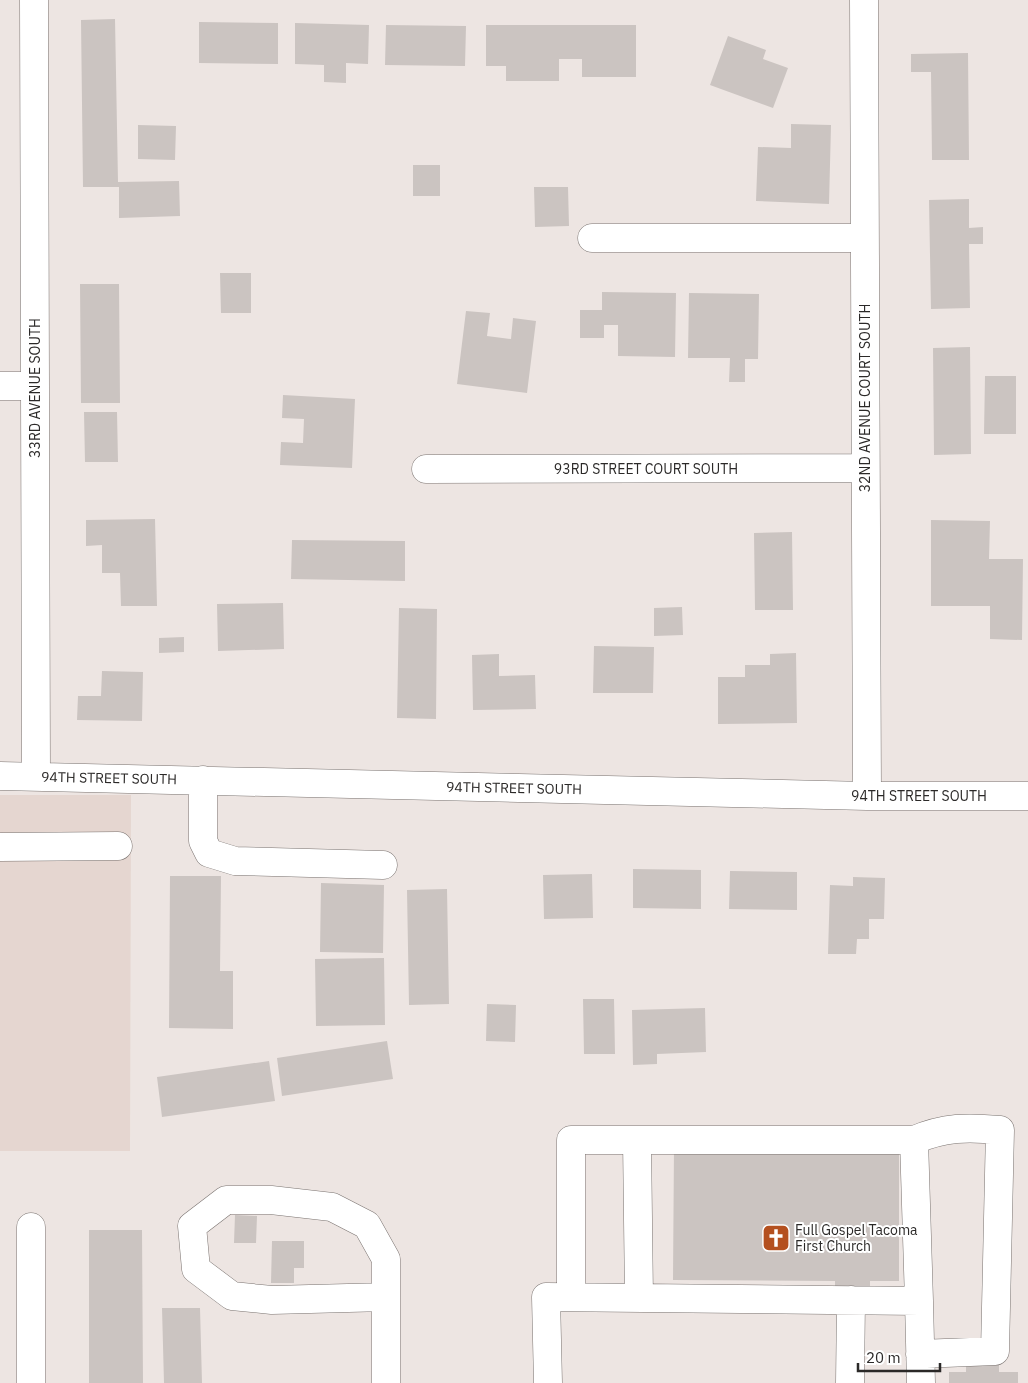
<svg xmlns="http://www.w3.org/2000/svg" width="1028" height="1383" viewBox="0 0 1028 1383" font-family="'IBM Plex Sans',sans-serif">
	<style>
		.built { fill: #e5d6d0 }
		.building { fill: #cbc4c1 }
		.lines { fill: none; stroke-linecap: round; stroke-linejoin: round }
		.minor-casing { stroke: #7a7370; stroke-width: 29 }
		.minor { stroke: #fff; stroke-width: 28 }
		.labels { text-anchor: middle; stroke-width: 4; stroke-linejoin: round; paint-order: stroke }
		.street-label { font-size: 14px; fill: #2b2928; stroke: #fff }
		.poi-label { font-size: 14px; fill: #2b2928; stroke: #fff; text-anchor: start }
	</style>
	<rect width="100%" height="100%" fill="#ede5e2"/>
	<path class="built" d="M0,795H131L130,1151H0Z"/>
	<path class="building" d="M115,19L118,182L179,181L180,216L119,218V187H83L81,20Z
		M199,22L278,23V64L199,63Z
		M295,23L369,25L368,64L346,63V83L324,82V65L295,64Z
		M386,25L466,26L465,66L385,65Z
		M486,25H636V77H582V59H559V81H506V66H486Z
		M728,36L766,50L763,59L788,68L773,108L710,85Z
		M968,53L969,160H932L931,72H911V54Z
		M791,124L831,125L829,204L756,201L758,147L791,148Z
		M138,125L176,126L175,160L138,159Z
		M413,165H440V196H413Z
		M534,187H568L569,226L535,227Z
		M969,199V228L983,227V244H969L970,308L931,309L929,200Z
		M220,273H251V313H221Z
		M80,284H119L120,403H81Z
		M602,292L676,293L675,357L618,356V325H604V338H580V310H602Z
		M689,293L759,294L758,359H745V382H729L730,358H688Z
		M466,311L490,313L487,336L511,339L513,318L536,321L527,393L457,384Z
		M970,347L971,454L934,455L933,348Z
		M985,376H1016V434H984Z
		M283,395L355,399L352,468L280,465L281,442L303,443L304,419L282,418Z
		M84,412H117L118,462H85Z
		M155,519L157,606H121L120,573H102V545L86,546V520Z
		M931,520L990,521L989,559H1023L1022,640L990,639V606H931Z
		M792,532L793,610H755L754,533Z
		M292,540L405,541V581L291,579Z
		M283,603L284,649L218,651L217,604Z
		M682,607L683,635L654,636V608Z
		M399,608L437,609L436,719L397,718Z
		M184,637V652L159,653V638Z
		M594,646L654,647L653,693H593Z
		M796,653L797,723L718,724V677H745V665H770V654Z
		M499,654V676L535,675L536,709L473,710L472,655Z
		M102,671L143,672L142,721L77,720L78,696H101Z
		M633,869L701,870V909L633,908Z
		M730,871L797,872V910L729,909Z
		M592,874L593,918L544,919L543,875Z
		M170,876H221L220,971H233V1029L169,1028Z
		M853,877L885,878L884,919H869V939H857L856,954H828L830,885L853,886Z
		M321,883L384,885L383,953L320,952Z
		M447,889L449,1004L409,1005L407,890Z
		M384,958L385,1025L316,1026L315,959Z
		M583,999H614L615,1054H584Z
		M487,1004L516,1005L515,1042L486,1041Z
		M705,1008L706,1052L657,1054V1064L633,1065L632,1010Z
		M387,1041L393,1079L282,1096L277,1058Z
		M269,1061L275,1101L162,1117L157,1077Z
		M674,1147L899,1148V1281H870V1295H835V1281L673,1280Z
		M235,1215L257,1216L256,1243H234Z
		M89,1230H142L143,1383H89Z
		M272,1241H304V1268H294V1283H271Z
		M162,1308H200L202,1383H164Z
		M966,1364H999V1372H1018V1383H949V1372H966Z"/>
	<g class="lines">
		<defs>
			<path id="minor" d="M34,0L36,776
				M864,0L867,796
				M592,238H864
				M0,386H35
				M426,469L865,468
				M0,776L867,796H1028
				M203,780V841L209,853L235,861L383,865
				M0,847L118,846
				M637,1140L639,1298
				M914,1140C945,1127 967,1127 1000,1130L995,1351L920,1354
				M31,1227V1383
				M386,1297L272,1300L232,1296L196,1269L192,1226L226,1200H271L332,1207L367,1225L386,1259V1383
				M571,1297V1140H914L919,1301
				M548,1383L546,1297L919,1301L921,1383
				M850,1383L851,1300"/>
		</defs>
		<use href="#minor" class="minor-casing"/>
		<use href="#minor" class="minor"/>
	</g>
	<defs>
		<symbol id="church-square" viewBox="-11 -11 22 22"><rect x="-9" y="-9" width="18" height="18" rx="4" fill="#b4501f" stroke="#fff"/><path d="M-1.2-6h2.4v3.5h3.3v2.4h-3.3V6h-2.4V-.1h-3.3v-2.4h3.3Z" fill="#fff"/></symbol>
	</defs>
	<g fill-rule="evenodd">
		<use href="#church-square" x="760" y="1222" width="32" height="32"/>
	</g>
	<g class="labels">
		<g class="street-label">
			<text transform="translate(35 388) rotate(-90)" y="5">33RD AVENUE SOUTH</text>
			<text transform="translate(865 398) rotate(-90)" y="5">32ND AVENUE COURT SOUTH</text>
			<text x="646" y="474">93RD STREET COURT SOUTH</text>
			<text transform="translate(109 778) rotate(1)" y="5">94TH STREET SOUTH</text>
			<text transform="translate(514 788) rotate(1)" y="5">94TH STREET SOUTH</text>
			<text x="919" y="801">94TH STREET SOUTH</text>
		</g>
		<g class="poi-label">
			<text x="795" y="1235">Full Gospel Tacoma<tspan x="795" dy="16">First Church</tspan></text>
		</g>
	</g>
	<path d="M858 1363v8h82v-8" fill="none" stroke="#2b2928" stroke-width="2.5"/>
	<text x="866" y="1363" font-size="15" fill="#2b2928" stroke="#ffffff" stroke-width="4" paint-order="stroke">20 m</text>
</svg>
